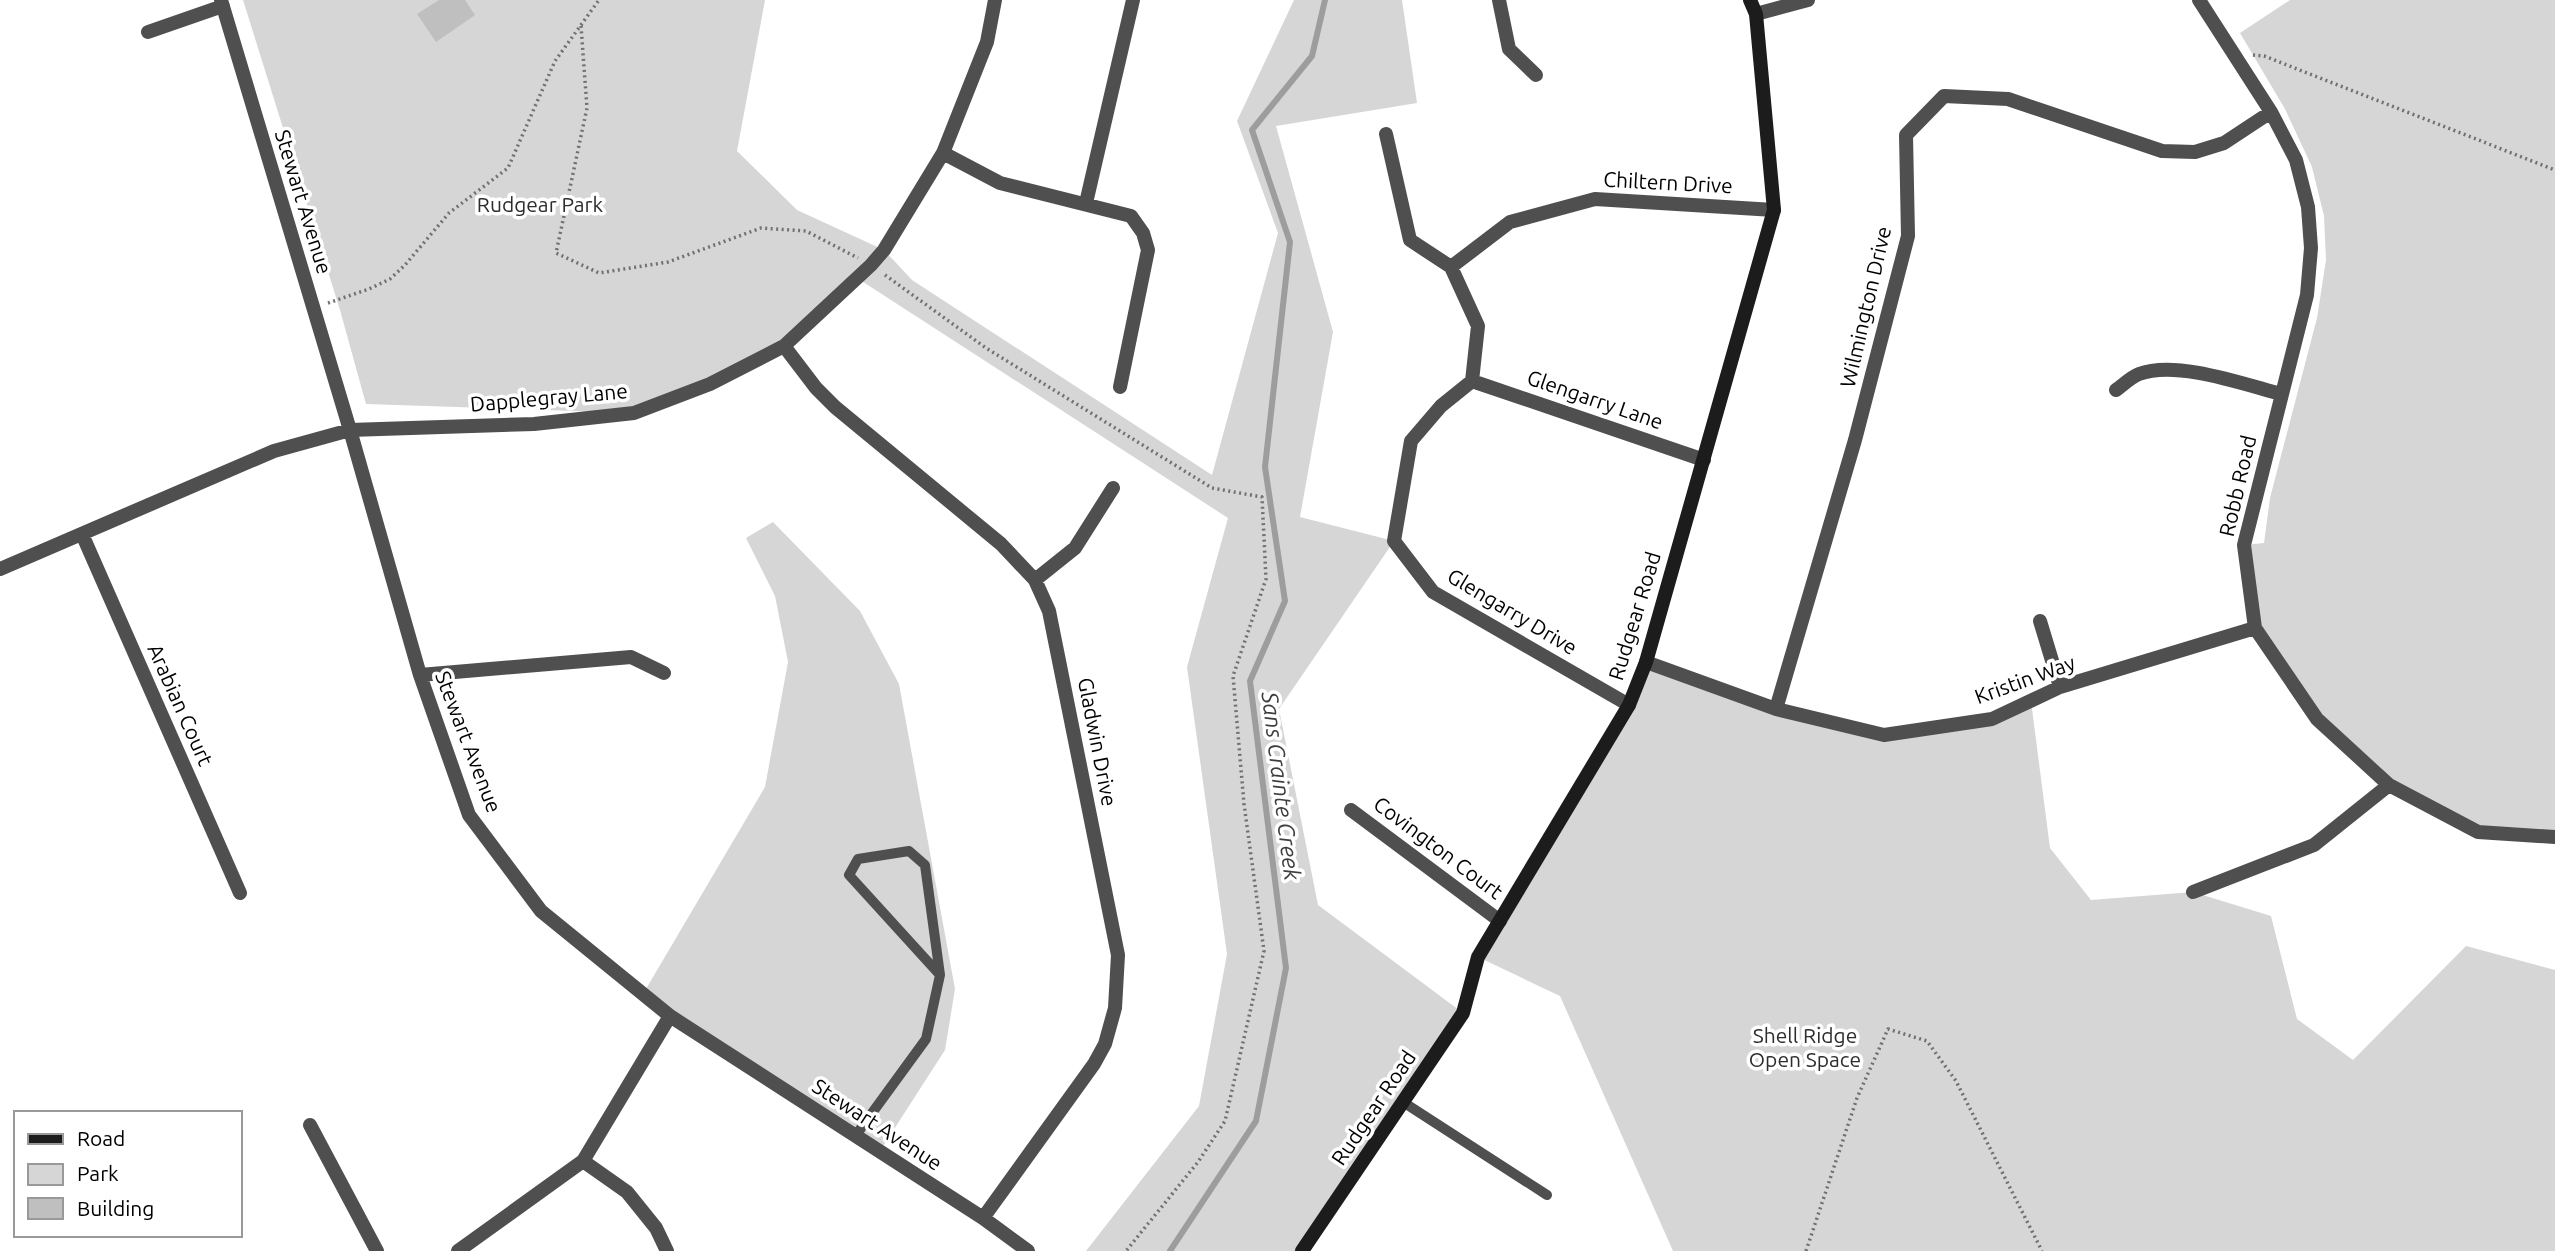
<svg xmlns="http://www.w3.org/2000/svg" width="2555" height="1251" viewBox="0 0 2555 1251" font-family="Ubuntu,sans-serif">
	<style>
		.green { fill: #d6d6d6 }
		.lines { fill: none; stroke-linecap: round; stroke-linejoin: round }
		.stream { stroke: #9d9d9d; stroke-width: 6 }
		.building { fill: #bfbfbf }
		.path { stroke: #717171; stroke-width: 3.5; stroke-dasharray: 2 3.5; stroke-linecap: butt }
		.lane { stroke: #4f4f4f; stroke-width: 10 }
		.street { stroke: #4f4f4f; stroke-width: 14 }
		.secondary { stroke: #1c1c1c; stroke-width: 14 }
		.labels { text-anchor: middle; stroke-width: 7; stroke-linejoin: round; paint-order: stroke }
		.street-label { font-size: 21px; fill: #000; stroke: #fff }
		.park-label { font-size: 21px; fill: #2d2d2d; stroke: #fff }
		.water-label { font-size: 23px; font-style: italic; fill: #3e3e3e; stroke: #fff }
	</style>
	<rect width="100%" height="100%" fill="#fff"/>
	<path class="green" d="M243,0H765L737,151L797,210L884,250L912,280L1212,475L1278,233L1237,121L1294,0H1402L1417,103L1276,126L1333,332L1300,517L1394,541L1279,709L1318,905L1463,1013L1302,1251H1086L1199,1106L1227,954L1187,667L1228,518L857,278L784,346L634,413L366,404L340,310Z
		M2290,0H2555V837L2478,832L2389,785L2317,719L2255,628L2244,545L2264,543L2270,498L2317,318L2326,260L2324,216L2312,167L2285,109L2240,33Z
		M773,522L860,611L899,684L955,989L945,1050L880,1151L643,994L765,787L788,662L775,596L746,538Z
		M1646,662L1884,735L1992,719L2031,701L2050,848L2091,900L2193,892L2271,916L2297,1019L2353,1060L2466,946L2555,970V1251H1673L1560,996L1478,957Z"/>
	<g class="lines">
		<path class="stream" d="M1170,1251L1256,1121L1286,968L1250,681L1285,601L1265,467L1290,242L1252,130L1312,56L1325,0"/>
	</g>
	<path class="building" d="M439,0H465L475,15L436,42L417,14Z"/>
	<g class="lines">
		<path class="path" d="M581,26L587,108L556,253L599,273L668,262L761,228L806,231L858,258
			M2253,55L2264,56L2555,170
			M885,275L986,348L1212,488L1262,497L1266,579L1233,676L1244,804L1264,951L1225,1121L1198,1162L1126,1251
			M328,303L369,289L390,279L405,265L449,213L508,168L555,61L599,0
			M1806,1251L1857,1098L1888,1029L1927,1041L1956,1081L2042,1251"/>
		<path class="lane" d="M1403,1102L1547,1195
			M856,1135L926,1039L940,975L925,865L909,851L858,859L849,875L940,975"/>
		<path class="street" d="M221,0L350,430L420,675L469,815L541,911L670,1016L983,1218L1028,1251
			M1499,0L1509,49L1536,75
			M2199,0L2271,112L2296,160L2308,207L2311,248L2307,295L2244,545L2255,628L2317,719L2389,785L2478,832L2555,837
			M1756,14L1808,0
			M148,32L223,6
			M1386,134L1410,240L1451,267L1478,326L1472,381L1441,406L1411,441L1394,541L1433,592L1629,705
			M943,153L1000,183L1131,216L1143,233L1148,250L1120,387
			M1086,203L1133,0
			M1451,267L1510,222L1595,199L1774,210
			M784,346L816,388L835,407L1001,544L1035,580L1049,611L1118,955L1115,1008L1105,1044L1094,1064L983,1218
			M1472,381L1704,460
			M2116,390C2123,385 2131,377 2139,374C2176,360 2243,384 2281,394
			M82,534L240,893
			M0,569L274,451L350,430L534,424L634,413L710,384L784,346L871,265L884,250L943,153L987,42L995,0
			M1035,580L1075,548L1113,488
			M2040,621L2060,687
			M1646,662L1776,709L1884,735L1992,719L2060,687L2255,628
			M420,675L631,657L664,673
			M1776,709L1855,440L1908,236L1906,135L1944,96L2008,99L2162,151L2195,152L2224,143L2271,112
			M1351,810L1500,921
			M2193,892L2314,845L2389,785
			M310,1125L377,1251
			M583,1161L627,1192L656,1228L667,1251
			M458,1251L583,1161L670,1016"/>
		<path class="secondary" d="M1302,1251L1463,1013L1478,957L1629,705L1646,662L1774,210L1756,14L1750,0"/>
	</g>
	<g class="labels">
		<g class="street-label">
			<text transform="translate(1668 183) rotate(3)" y="7">Chiltern Drive</text>
			<text transform="translate(303 202) rotate(73)" y="7">Stewart Avenue</text>
			<text transform="translate(1866 307) rotate(-77)" y="7">Wilmington Drive</text>
			<text transform="translate(549 398) rotate(-5)" y="7">Dapplegray Lane</text>
			<text transform="translate(1595 400) rotate(19)" y="7">Glengarry Lane</text>
			<text transform="translate(2238 486) rotate(-77)" y="7">Robb Road</text>
			<text transform="translate(1512 612) rotate(31)" y="7">Glengarry Drive</text>
			<text transform="translate(1635 616) rotate(-73)" y="7">Rudgear Road</text>
			<text transform="translate(2025 680) rotate(-20)" y="7">Kristin Way</text>
			<text transform="translate(180 705) rotate(66)" y="7">Arabian Court</text>
			<text transform="translate(468 742) rotate(69)" y="7">Stewart Avenue</text>
			<text transform="translate(1097 742) rotate(79)" y="7">Gladwin Drive</text>
			<text transform="translate(1438 848) rotate(37)" y="7">Covington Court</text>
			<text transform="translate(1374 1108) rotate(-56)" y="7">Rudgear Road</text>
			<text transform="translate(877 1125) rotate(33)" y="7">Stewart Avenue</text>
		</g>
		<g class="park-label">
			<text x="540" y="212">Rudgear Park</text>
			<text x="1805" y="1043">Shell Ridge<tspan x="1805" dy="24">Open Space</tspan></text>
		</g>
		<g class="water-label">
			<text transform="translate(1281 786) rotate(83)" y="8">Sans Crainte Creek</text>
		</g>
	</g>
	<rect x="14" y="1111" width="228" height="126" fill="#ffffff" stroke="#999999" stroke-width="2"/>
	<rect x="28" y="1134" width="35" height="10" fill="#1c1c1c" stroke="#999999" stroke-width="2"/>
	<text x="77" y="1146" font-size="21" fill="#000000">Road</text>
	<rect x="28" y="1164" width="35" height="21" fill="#d6d6d6" stroke="#999999" stroke-width="2"/>
	<text x="77" y="1181" font-size="21" fill="#000000">Park</text>
	<rect x="28" y="1198" width="35" height="21" fill="#bfbfbf" stroke="#999999" stroke-width="2"/>
	<text x="77" y="1216" font-size="21" fill="#000000">Building</text>
</svg>
